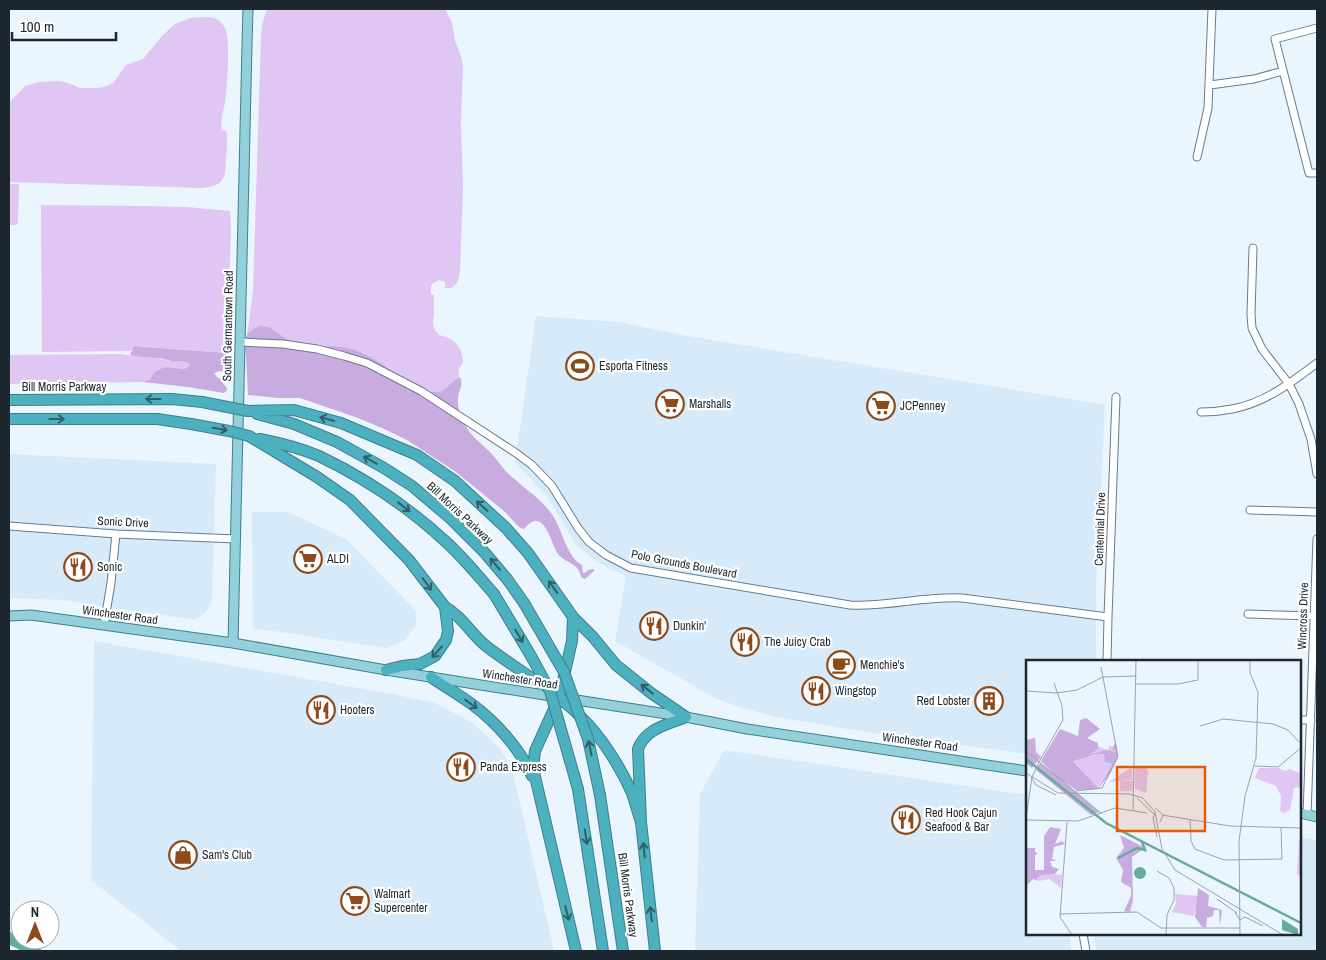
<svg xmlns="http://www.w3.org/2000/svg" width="1326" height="960" viewBox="0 0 1326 960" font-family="'Archivo Narrow',sans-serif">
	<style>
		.built { fill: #d7eafa }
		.green { fill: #dfc6f3 }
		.forest { fill: #c8abdf }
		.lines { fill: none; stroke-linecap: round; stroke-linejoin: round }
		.river { stroke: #63ad9a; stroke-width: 12 }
		.minor-casing { stroke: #657c8f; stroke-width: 9 }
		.major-casing { stroke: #3c808d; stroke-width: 11 }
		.highway-casing { stroke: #3c808d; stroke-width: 12 }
		.minor { stroke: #fff; stroke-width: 7 }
		.major { stroke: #94d0d9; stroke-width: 9 }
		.highway { stroke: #4db0bf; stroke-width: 10 }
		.highway-bridge-casing { stroke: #3c808d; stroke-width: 12; stroke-linecap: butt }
		.highway-bridge { stroke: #4db0bf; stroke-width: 10 }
		.oneway { stroke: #305e69 }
		.labels { text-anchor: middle; stroke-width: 4.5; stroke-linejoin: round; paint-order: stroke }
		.street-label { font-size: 12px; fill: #1d272f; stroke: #fff }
		.poi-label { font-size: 12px; fill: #1d272f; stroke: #fff; text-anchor: start }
		.inset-river { fill: none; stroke: #63ad9a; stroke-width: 2.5 }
		.inset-road { fill: none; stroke: #99a3ab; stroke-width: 1 }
		.view { fill: #e8590c; fill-opacity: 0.15; stroke: #e8590c; stroke-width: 2.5 }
		.inset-edge { fill: none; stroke: #1d272f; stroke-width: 2.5 }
	</style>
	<rect width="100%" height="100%" fill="#ebf5fe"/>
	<path class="built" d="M536,316L620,322L682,335L1105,405L1096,591V661H1027V754L859,731L776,717L733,705L717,699L615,641L626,576L600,564L576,545L547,496L515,463Z
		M9,454L216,464L212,601L205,613L194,620L63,600L9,598Z
		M252,512H288L346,539L416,611V626L405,640L387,648L253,628Z
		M94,641L387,693L435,703L471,722L498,746L512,768L554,951H181L91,880Z
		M724,750L1027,795V934H1070L1071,951H695L700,794Z
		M1300,837L1317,840V951H1096L1094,934H1300Z"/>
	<path class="green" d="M267,9H445L452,22L455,41L461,56L463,66L461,123L463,188L460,272C458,281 456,290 445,288V282L439,280L433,283L431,286V294L434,295V312L433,323L435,330L439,335C454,338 463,347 463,363C459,367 458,371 459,377L448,388L444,390L433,392L422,389L405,381L363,352L350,349L341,348L306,352L269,327L247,335L253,291L261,37L262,25Z
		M206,17C214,17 221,20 225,28C231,40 227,88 225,103C223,112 220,120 222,130L226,131L227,134C227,142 227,151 226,159C226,179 223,186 202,188L9,182V103L25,86L39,82L59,81L68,83L80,88H98L107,86L114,82L126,65L143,59L162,36L175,24L190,18Z
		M9,184H19L18,221V223L15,225H9Z
		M41,205L143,206L187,207L230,211L231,229L227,353L139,346L134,347L131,351L42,352Z
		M120,354L144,357L158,358L170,361H181L186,362L190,365L185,369L165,367L157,371L150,379L143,382L9,384V355Z"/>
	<path class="forest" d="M259,326L269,327L306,352C312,351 316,348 321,347C331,345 353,348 363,353C385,362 410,392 434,392C450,391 449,382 460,377C464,386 458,390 458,399C457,408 462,420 467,428C472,437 481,443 488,450C497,458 502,469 511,476C524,488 540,498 551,513C562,527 566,557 582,565L583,573H585C587,570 590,569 594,569V571L585,579L582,578C580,575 580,571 577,568C572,562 562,560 558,554C550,542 544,505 524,529L520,528L505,512L456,472L407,440L382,428L358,418L300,398H278L248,395L245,340C247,332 252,330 259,326Z
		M134,346L227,353L228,368L226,372L220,371L214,373L217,377L222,380C222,385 227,385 227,390L224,393L188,387L143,382L150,379L156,371L165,367L185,369L190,365C184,359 178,362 171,361C167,360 163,358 158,358C149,357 139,357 130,355Z"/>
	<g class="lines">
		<path class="river" d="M9,938L35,951"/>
		<defs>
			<path id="minor" d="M1317,28L1275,39L1309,173H1317
				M1210,85L1254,79L1283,71
				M1197,157L1208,108L1212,9
				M1253,248L1251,314L1252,328L1262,349L1289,384L1299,404L1311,439L1317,474
				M240,342L283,344L317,349L344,356L367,363L421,391L516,453L532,465L552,486L578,528L589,542L606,555L631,568L850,605C888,607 924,596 962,598L1108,617
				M1201,412C1212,412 1222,411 1232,409C1265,403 1292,382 1317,363
				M1250,510L1317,512
				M9,526L116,534L236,539
				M1248,614L1315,616
				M104,625L111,583L116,534
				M1107,661L1108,617L1116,397
				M1300,720H1311
				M1307,815L1317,539
				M1083,934L1086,951"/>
			<path id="major" d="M9,616L31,615L233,643L386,670L557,697
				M233,643C238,431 242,220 248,9
				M570,699L686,717L747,729L1027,771
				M1300,813L1317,817"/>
			<path id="highway" d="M9,400L172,399L202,402
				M248,411L294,410L341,423L417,455L455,481L506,528L528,553L573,617L572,641L559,698L535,751L533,768L576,951
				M257,414L294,424L337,442L384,468L412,486L450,518L485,553L507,579L524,603
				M9,419H157L191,424
				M249,436L317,477L350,500L409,560L445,607C462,616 471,634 486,646C517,670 553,689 581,717C601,736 621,768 632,793C635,802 638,813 641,822
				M260,439C280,443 300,448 319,456C365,478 407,506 445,541C463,557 478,576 494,594
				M573,617L593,637L616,665L651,693L686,717
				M386,670L402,666L420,664L435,656L446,640L448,631L445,607
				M431,677C445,687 460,695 473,705C497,723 520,749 532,776
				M578,789L603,951
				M600,795L623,951
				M655,951L641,822L638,749C646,728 667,725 686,717"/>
		</defs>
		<use href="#minor" class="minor-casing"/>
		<use href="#major" class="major-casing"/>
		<use href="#highway" class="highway-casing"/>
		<use href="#minor" class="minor"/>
		<use href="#major" class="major"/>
		<use href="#highway" class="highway"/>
		<defs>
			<path id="highway-bridge" d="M202,402L248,411
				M191,424L229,431L249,436
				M494,594L531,656L550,691L578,789
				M524,603L564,672L588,739L600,795"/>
		</defs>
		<use href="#highway-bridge" class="highway-bridge-casing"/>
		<use href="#highway-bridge" class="highway-bridge"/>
	</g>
	<defs><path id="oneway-shaft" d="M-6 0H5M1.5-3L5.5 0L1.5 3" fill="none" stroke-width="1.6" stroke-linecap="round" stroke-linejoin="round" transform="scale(1.25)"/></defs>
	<g class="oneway">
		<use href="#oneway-shaft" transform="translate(153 399) rotate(180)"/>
		<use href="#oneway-shaft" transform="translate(57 419)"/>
		<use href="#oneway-shaft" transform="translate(327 419) rotate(-164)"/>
		<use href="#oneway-shaft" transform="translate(220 429) rotate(9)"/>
		<use href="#oneway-shaft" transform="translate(370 460) rotate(-151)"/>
		<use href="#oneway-shaft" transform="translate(482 506) rotate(-138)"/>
		<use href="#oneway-shaft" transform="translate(404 507) rotate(38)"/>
		<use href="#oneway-shaft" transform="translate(495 564) rotate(-130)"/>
		<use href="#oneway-shaft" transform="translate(427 584) rotate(53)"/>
		<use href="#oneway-shaft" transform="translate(553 587) rotate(-125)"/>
		<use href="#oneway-shaft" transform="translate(519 636) rotate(59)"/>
		<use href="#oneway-shaft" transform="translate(437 652) rotate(132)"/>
		<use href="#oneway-shaft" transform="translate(647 689) rotate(-142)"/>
		<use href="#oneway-shaft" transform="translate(471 704) rotate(36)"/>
		<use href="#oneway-shaft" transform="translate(590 748) rotate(-102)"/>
		<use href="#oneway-shaft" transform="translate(586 837) rotate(81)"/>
		<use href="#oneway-shaft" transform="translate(644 850) rotate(-96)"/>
		<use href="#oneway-shaft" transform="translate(567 913) rotate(76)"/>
		<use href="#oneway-shaft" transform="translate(651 914) rotate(-97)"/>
	</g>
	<defs>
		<symbol id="stadium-ring" viewBox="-11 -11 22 22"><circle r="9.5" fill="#fff" stroke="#8d4a1b" stroke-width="1.5"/><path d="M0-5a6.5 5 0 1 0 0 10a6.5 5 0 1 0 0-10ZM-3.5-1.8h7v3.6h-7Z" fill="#8d4a1b"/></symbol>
		<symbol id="supermarket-ring" viewBox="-11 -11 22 22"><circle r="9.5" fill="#fff" stroke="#8d4a1b" stroke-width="1.5"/><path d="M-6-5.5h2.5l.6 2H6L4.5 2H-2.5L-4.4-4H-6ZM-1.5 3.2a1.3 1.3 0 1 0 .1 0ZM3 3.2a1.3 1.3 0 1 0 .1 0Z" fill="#8d4a1b"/></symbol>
		<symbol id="restaurant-ring" viewBox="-11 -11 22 22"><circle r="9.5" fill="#fff" stroke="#8d4a1b" stroke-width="1.5"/><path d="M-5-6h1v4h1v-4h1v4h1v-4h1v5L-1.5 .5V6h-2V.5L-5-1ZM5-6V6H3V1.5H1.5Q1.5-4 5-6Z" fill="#8d4a1b"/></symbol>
		<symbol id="cafe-ring" viewBox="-11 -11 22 22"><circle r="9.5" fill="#fff" stroke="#8d4a1b" stroke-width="1.5"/><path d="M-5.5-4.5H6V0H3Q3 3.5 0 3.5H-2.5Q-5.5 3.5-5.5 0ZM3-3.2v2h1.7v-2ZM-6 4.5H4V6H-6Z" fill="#8d4a1b"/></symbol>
		<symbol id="building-ring" viewBox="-11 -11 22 22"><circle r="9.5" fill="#fff" stroke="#8d4a1b" stroke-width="1.5"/><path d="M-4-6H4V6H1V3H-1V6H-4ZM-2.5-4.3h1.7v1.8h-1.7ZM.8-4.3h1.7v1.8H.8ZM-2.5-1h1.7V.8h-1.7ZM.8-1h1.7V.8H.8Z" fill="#8d4a1b"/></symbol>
		<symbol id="shop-ring" viewBox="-11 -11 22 22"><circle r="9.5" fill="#fff" stroke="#8d4a1b" stroke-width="1.5"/><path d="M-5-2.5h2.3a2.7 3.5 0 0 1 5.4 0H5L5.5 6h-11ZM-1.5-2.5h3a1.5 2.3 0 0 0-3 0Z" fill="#8d4a1b"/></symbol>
	</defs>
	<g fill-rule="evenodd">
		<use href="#stadium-ring" x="564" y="350" width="32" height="32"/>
		<use href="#supermarket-ring" x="654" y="388" width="32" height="32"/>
		<use href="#supermarket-ring" x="865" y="390" width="32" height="32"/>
		<use href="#supermarket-ring" x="292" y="543" width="32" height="32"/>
		<use href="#restaurant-ring" x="62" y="551" width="32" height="32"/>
		<use href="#restaurant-ring" x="638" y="610" width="32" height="32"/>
		<use href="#restaurant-ring" x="729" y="626" width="32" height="32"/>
		<use href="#cafe-ring" x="825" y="649" width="32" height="32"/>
		<use href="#restaurant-ring" x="800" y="675" width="32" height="32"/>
		<use href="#building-ring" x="973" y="685" width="32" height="32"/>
		<use href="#restaurant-ring" x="305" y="694" width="32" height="32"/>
		<use href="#restaurant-ring" x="445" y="751" width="32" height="32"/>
		<use href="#restaurant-ring" x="890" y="804" width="32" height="32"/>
		<use href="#shop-ring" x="167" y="839" width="32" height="32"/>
		<use href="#supermarket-ring" x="339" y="885" width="32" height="32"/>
	</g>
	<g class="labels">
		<g class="street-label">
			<text transform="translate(228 326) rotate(-89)" y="4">South Germantown Road</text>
			<text x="64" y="391">Bill Morris Parkway</text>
			<text transform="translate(460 513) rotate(43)" y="4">Bill Morris Parkway</text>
			<text transform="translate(123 522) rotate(3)" y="4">Sonic Drive</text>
			<text transform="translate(1100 529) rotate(-88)" y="4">Centennial Drive</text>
			<text transform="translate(684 564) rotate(11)" y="4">Polo Grounds Boulevard</text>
			<text transform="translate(120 615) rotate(8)" y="4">Winchester Road</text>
			<text transform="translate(1303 616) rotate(-88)" y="4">Wincross Drive</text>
			<text transform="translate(520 679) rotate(9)" y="4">Winchester Road</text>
			<text transform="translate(920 742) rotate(8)" y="4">Winchester Road</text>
			<text transform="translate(628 895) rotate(82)" y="4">Bill Morris Parkway</text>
		</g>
		<g class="poi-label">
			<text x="599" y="370">Esporta Fitness</text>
			<text x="689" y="408">Marshalls</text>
			<text x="900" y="410">JCPenney</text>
			<text x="327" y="563">ALDI</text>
			<text x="97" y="571">Sonic</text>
			<text x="673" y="630">Dunkin'</text>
			<text x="764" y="646">The Juicy Crab</text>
			<text x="860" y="669">Menchie's</text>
			<text x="835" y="695">Wingstop</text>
			<text x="970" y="705" text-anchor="end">Red Lobster</text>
			<text x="340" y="714">Hooters</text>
			<text x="480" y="771">Panda Express</text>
			<text x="925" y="817">Red Hook Cajun<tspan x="925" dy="14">Seafood &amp; Bar</tspan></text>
			<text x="202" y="859">Sam's Club</text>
			<text x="374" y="898">Walmart<tspan x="374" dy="14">Supercenter</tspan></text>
		</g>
	</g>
	<g transform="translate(1026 660)">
		<rect width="275" height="275" fill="#ebf5fe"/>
		<path d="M84,85L90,92L72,94H78L80,103L86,104L71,128L47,100L71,95L63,94L72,86L82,90ZM119,105L122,112L120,133L109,129V108ZM233,108H253L259,111L264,109L275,114V127L268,128L264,150L257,153L254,150L255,136L250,126L229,118ZM103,109H106V120L83,122ZM94,121H107L106,131L81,132L94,131ZM273,180H275V217L271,214ZM15,215H36L35,228L23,219L13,221L11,218ZM149,234L173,236L168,256L146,252L150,243Z" fill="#dfc6f3"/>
		<path d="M60,58L74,69L61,78L72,83V89L63,95L81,90L90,92L86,88L90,82L92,96L85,112L72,129L50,130L37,121L73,152L65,155L10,110L14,103L28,114L15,101L34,69L52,76L54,60ZM72,94H78L79,102L86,104L72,128L47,101ZM9,78L10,92L15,97L6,108L0,103V80ZM24,167L35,169L29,184L36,181L39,184L28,187L26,199L31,201H24L26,207L33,209L29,214H36L15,215L11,218L12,221L7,219L0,226V188H9V192L12,193L9,195V210H18V176ZM94,175L119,188L106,197L107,240L104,252L98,251L105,236V228L95,222L97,210L90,198L98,188ZM172,228L183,235L182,246L196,250L194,266L193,250H188L187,256L181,258L180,267H176L169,257Z" fill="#c8abdf" fill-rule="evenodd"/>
		<path d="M108 213a6 6 0 1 1 12 0a6 6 0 1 1-12 0ZM256,259L272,269V275L256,270Z" fill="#63ad9a"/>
		<path class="inset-river" d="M0,99L80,163L275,263M92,198L111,188L119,190L116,182"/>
		<path class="inset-road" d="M110,24H152L172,20V0M0,31L30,33L51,30L77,17L110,16M174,66L197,59L247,64L262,70L275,84M0,91L75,153M13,102L37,60L36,46L28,23M229,106L252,107L275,88M0,113L32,133L103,134L117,138L129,152L136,189L149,210L257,275M5,117L10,125L30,135M50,131L76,128L92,97L75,7M111,138L129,155M129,148L137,155L134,162M107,150L110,0M129,153L127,158L131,177M136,155L204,166L275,168M0,158L6,117L13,102M164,159L165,181L169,189L198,200L256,199L255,168M0,160L52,161L89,148L121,153M41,162L34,257L46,275M131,211L143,218L148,228V240L141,255L140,275M191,239L211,253M209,252L214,260L219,257L237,266M34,254L111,252L135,268H214M214,275L213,181L219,136L230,98L232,32L224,13V0"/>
		<path class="view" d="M91,107H179V171H91Z"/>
		<rect width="275" height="275" class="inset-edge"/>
	</g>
	<rect width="1326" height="960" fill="none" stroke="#1d272f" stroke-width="20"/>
	<g transform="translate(35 925)"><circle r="24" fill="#ffffff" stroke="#a5a9ac"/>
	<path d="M0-4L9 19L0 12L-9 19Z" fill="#8d4a1b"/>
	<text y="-8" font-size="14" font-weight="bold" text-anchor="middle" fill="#1d272f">N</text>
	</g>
	<path d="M12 32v8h104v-8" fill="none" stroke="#1d272f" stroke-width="2.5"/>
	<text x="20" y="32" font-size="15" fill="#1d272f" stroke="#ffffff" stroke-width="4" paint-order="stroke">100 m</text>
</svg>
